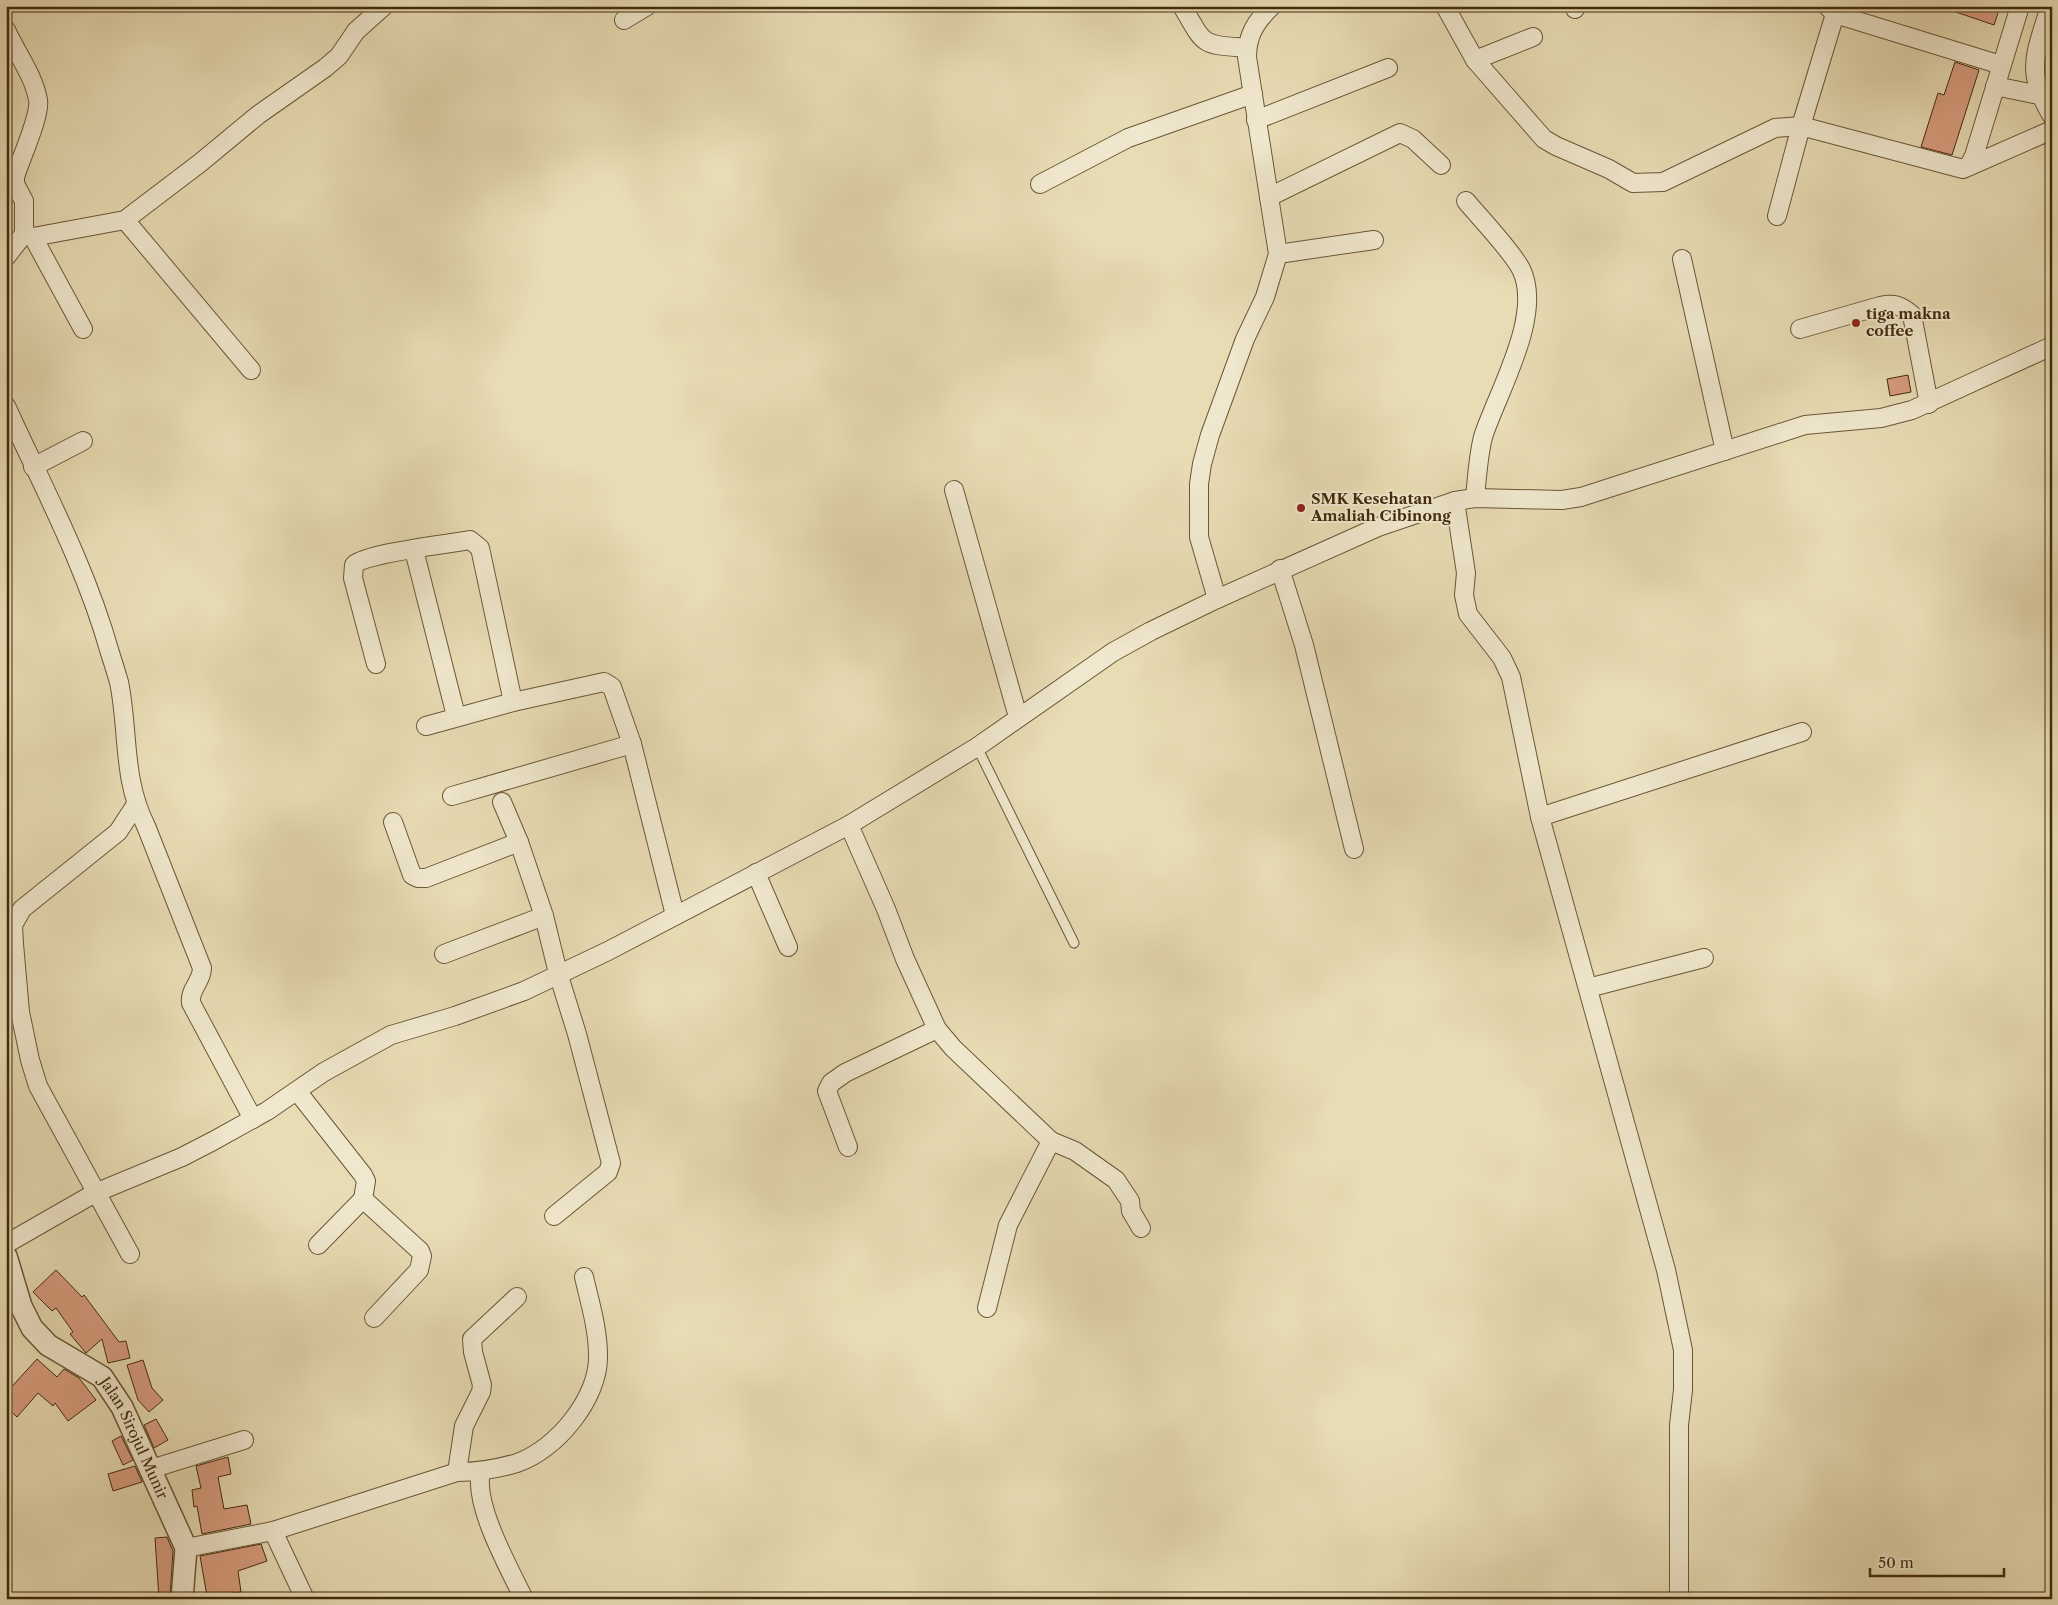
<svg xmlns="http://www.w3.org/2000/svg" width="2058" height="1605" font-family="'Libre Caslon Text',serif">
  <style>
    .building { fill: #d89d7f; stroke: #412b0d }
    .lines { fill: none; stroke-linecap: round; stroke-linejoin: round }
    .service-casing { stroke: #6b5737; stroke-width: 11 }
    .minor-casing { stroke: #6b5737; stroke-width: 20 }
    .tertiary-casing { stroke: #6b5737; stroke-width: 24 }
    .service { stroke: #f0e8ce; stroke-width: 9 }
    .minor { stroke: #f0e8ce; stroke-width: 18 }
    .tertiary { stroke: #f0e8ce; stroke-width: 21 }
    .poi-dot { fill: #8f2418; stroke: #f0e8ce; stroke-width: 2 }
    .labels { text-anchor: middle; stroke-width: 4; stroke-linejoin: round; paint-order: stroke }
    .poi-label { font-size: 15px; font-weight: bold; fill: #412b0d; stroke: #f0e8ce; text-anchor: start }
    .street-label { font-size: 15px; fill: #412b0d; stroke: #f0e8ce }
  </style>
  <rect width="100%" height="100%" fill="#e8dcb4"/>
  <filter id="stains"><feTurbulence type="fractalNoise" baseFrequency=".004" numOctaves="4"/><feColorMatrix values="0 0 0 0 .2 0 0 0 0 .09 0 0 0 0 .02 0 0 0 .5 -.17"/></filter>
  <radialGradient id="worn" r=".72"><stop offset=".6" stop-color="#630" stop-opacity="0"/><stop offset="1" stop-color="#630" stop-opacity=".3"/></radialGradient>
  <g class="building">
    <path d="M 1948,6 L 1991,6 L 1999,10 L 1994,25 L 1947,9 Z"/>
    <path d="M 1955,62 L 1979,70 L 1952,155 L 1921,147 L 1938,93 L 1944,95 Z"/>
    <path d="M 1908,375 L 1911,392 L 1890,396 L 1887,379 Z"/>
    <path d="M 56,1270 L 82,1297 L 84,1295 L 119,1342 L 126,1341 L 130,1358 L 108,1363 L 102,1339 L 86,1353 L 70,1334 L 73,1332 L 56,1308 L 52,1311 L 33,1292 Z"/>
    <path d="M 37,1359 L 57,1377 L 64,1369 L 79,1378 L 96,1400 L 68,1421 L 55,1403 L 53,1406 L 38,1393 L 17,1417 L 6,1407 L 6,1393 Z"/>
    <path d="M 143,1360 L 152,1388 L 163,1400 L 149,1412 L 138,1400 L 127,1365 Z"/>
    <path d="M 156,1419 L 168,1440 L 154,1448 L 144,1425 Z"/>
    <path d="M 121,1436 L 133,1460 L 123,1465 L 112,1441 Z"/>
    <path d="M 228,1457 L 231,1474 L 218,1477 L 224,1509 L 247,1505 L 251,1524 L 202,1534 L 197,1506 L 194,1507 L 192,1490 L 201,1488 L 196,1466 Z"/>
    <path d="M 135,1466 L 142,1482 L 113,1491 L 108,1474 Z"/>
    <path d="M 167,1537 L 173,1551 L 170,1598 L 159,1599 L 155,1538 Z"/>
    <path d="M 261,1544 L 267,1561 L 238,1571 L 241,1592 L 207,1596 L 200,1556 Z"/>
  </g>
  <g class="lines">
    <defs>
      <path id="service" d="M 977,747 L 1074,943"/>
      <g id="minor">
        <path d="M 1182,6 C 1206,47 1200,44 1247,48"/>
        <path d="M 1445,6 L 1475,60 L 1544,139 L 1556,146 L 1609,169 L 1633,183 L 1663,182 L 1775,128 L 1801,126 L 1963,169 L 2052,130"/>
        <path d="M 1574,6 L 1575,9"/>
        <path d="M 2050,6 C 2036,54 2024,70 2052,116"/>
        <path d="M 1828,7 L 1835,14 L 2001,65"/>
        <path d="M 624,20 L 647,6"/>
        <path d="M 6,30 C 16,52 34,76 38,100 C 41,115 20,160 15,177 L 15,184 L 24,201 L 24,234 L 6,257"/>
        <path d="M 1475,60 L 1533,37"/>
        <path d="M 1995,86 L 2039,95"/>
        <path d="M 1256,120 L 1388,68"/>
        <path d="M 1969,165 L 1974,156 L 2020,6"/>
        <path d="M 1040,184 L 1128,138 L 1253,94"/>
        <path d="M 1269,197 L 1400,133 L 1413,139 L 1441,165"/>
        <path d="M 1466,201 C 1481,219 1511,250 1521,269 C 1544,315 1497,393 1483,437 C 1478,457 1477,478 1475,498"/>
        <path d="M 1777,216 L 1801,126 L 1835,14"/>
        <path d="M 125,220 L 251,370"/>
        <path d="M 24,234 L 33,237 L 125,220 L 200,163 L 258,115 L 325,68 L 339,56 L 356,31 L 384,6"/>
        <path d="M 33,237 L 83,329"/>
        <path d="M 1278,254 L 1374,240"/>
        <path d="M 1682,259 L 1725,451"/>
        <path d="M 1800,329 L 1880,306 C 1894,303 1901,305 1912,315 L 1929,404"/>
        <path d="M 6,406 C 43,487 86,567 110,653 C 113,662 116,672 119,682 C 129,731 122,779 146,826 L 202,968 C 202,982 189,989 191,1003 L 253,1119"/>
        <path d="M 33,467 L 83,441"/>
        <path d="M 954,490 L 1018,717"/>
        <path d="M 1455,501 L 1466,573 L 1464,595 L 1468,614 L 1502,658 L 1511,677 L 1540,817 L 1666,1270 L 1683,1350 L 1683,1390 L 1679,1425 L 1679,1599"/>
        <path d="M 414,550 L 456,716"/>
        <path d="M 1280,569 L 1304,645 L 1354,849"/>
        <path d="M 1217,599 L 1199,537 L 1199,484 L 1202,464 L 1210,435 L 1245,339 L 1265,297 L 1278,254 L 1247,57 C 1247,35 1256,21 1272,6"/>
        <path d="M 376,664 L 353,578 L 354,565 C 366,553 449,544 470,540 L 480,548 L 513,702 L 604,682 L 612,687 L 632,744 L 675,915"/>
        <path d="M 426,726 L 513,702"/>
        <path d="M 452,796 L 632,744"/>
        <path d="M 502,802 L 519,842 L 544,916 L 558,973 L 577,1034 L 611,1163 L 608,1172 L 554,1216"/>
        <path d="M 1540,817 L 1802,732"/>
        <path d="M 393,822 L 412,875 L 418,878 L 426,878 L 519,842"/>
        <path d="M 849,825 L 886,909 L 905,959 L 937,1029 L 953,1048 L 1051,1141 L 1075,1151 L 1116,1180 L 1130,1201 L 1131,1211 L 1141,1228"/>
        <path d="M 756,873 L 788,947"/>
        <path d="M 444,954 L 544,916"/>
        <path d="M 1588,988 L 1704,958"/>
        <path d="M 297,1091 L 363,1175 L 366,1181 L 363,1199 L 420,1251 L 422,1256 L 419,1270 L 374,1318"/>
        <path d="M 848,1147 L 827,1091 L 831,1083 L 845,1073 L 937,1029"/>
        <path d="M 6,1244 L 95,1193 L 182,1157 L 213,1141 L 267,1111 L 324,1072 L 391,1035 L 455,1016 L 524,991 L 608,951 L 849,825 L 977,747 L 1113,652 L 1151,631 L 1217,599 L 1378,527 L 1455,501 L 1475,498 L 1562,500 L 1581,497 L 1805,425 L 1881,418 L 1912,410 L 2052,346"/>
        <path d="M 318,1245 L 363,1199"/>
        <path d="M 130,1254 L 38,1086 L 30,1060 L 20,1012 L 14,944 L 13,925 L 22,909 L 118,832 L 135,806"/>
        <path d="M 987,1308 L 1008,1225 L 1051,1141"/>
        <path d="M 151,1469 L 244,1440"/>
        <path d="M 457,1472 L 464,1426 L 481,1392 L 482,1385 L 473,1352 L 472,1339 L 517,1297"/>
        <path d="M 481,1472 C 473,1504 509,1568 524,1599"/>
        <path d="M 273,1531 L 305,1599"/>
        <path d="M 186,1548 L 273,1531 L 457,1472 C 478,1472 497,1469 517,1463 C 556,1450 599,1398 598,1356 C 598,1329 590,1303 584,1277"/>
      </g>
      <g id="tertiary">
        <path id="s1" d="M 6,1256 L 21,1306 L 32,1328 L 48,1345 L 102,1377 L 122,1407 L 186,1548 L 182,1599"/>
      </g>
    </defs>
    <use href="#service" class="service-casing"/>
    <use href="#minor" class="minor-casing"/>
    <use href="#tertiary" class="tertiary-casing"/>
    <use href="#service" class="service"/>
    <use href="#minor" class="minor"/>
    <use href="#tertiary" class="tertiary"/>
  </g>
  <g class="poi-dot">
    <circle cx="1856" cy="323" r="5"/>
    <circle cx="1301" cy="508" r="5"/>
  </g>
  <g class="labels">
    <g class="poi-label">
      <text x="1866" y="319">tiga makna<tspan x="1866" dy="17">coffee</tspan></text>
      <text x="1311" y="504">SMK Kesehatan<tspan x="1311" dy="17">Amaliah Cibinong</tspan></text>
    </g>
    <g class="street-label">
      <text dy="5" stroke="none"><textPath href="#s1" startOffset="232">Jalan Sirojul Munir</textPath></text>
    </g>
  </g>
  <rect width="2058" height="1605" fill="none" stroke="#e8dcb4" stroke-width="25"/>
  <rect x="8" y="8" width="2043" height="1590" fill="none" stroke="#412b0d" stroke-width="2.5"/>
  <rect x="12" y="12" width="2033" height="1580" fill="none" stroke="#412b0d"/>
  <path d="M1870 1568v8h134v-8" fill="none" stroke="#412b0d" stroke-width="2.5"/>
  <text x="1878" y="1568" font-size="15" fill="#412b0d" stroke="#f0e8ce" stroke-width="4" paint-order="stroke">50 m</text>
  <rect width="100%" height="100%" filter="url(#stains)"/>
  <rect width="100%" height="100%" fill="url(#worn)"/>
</svg>
